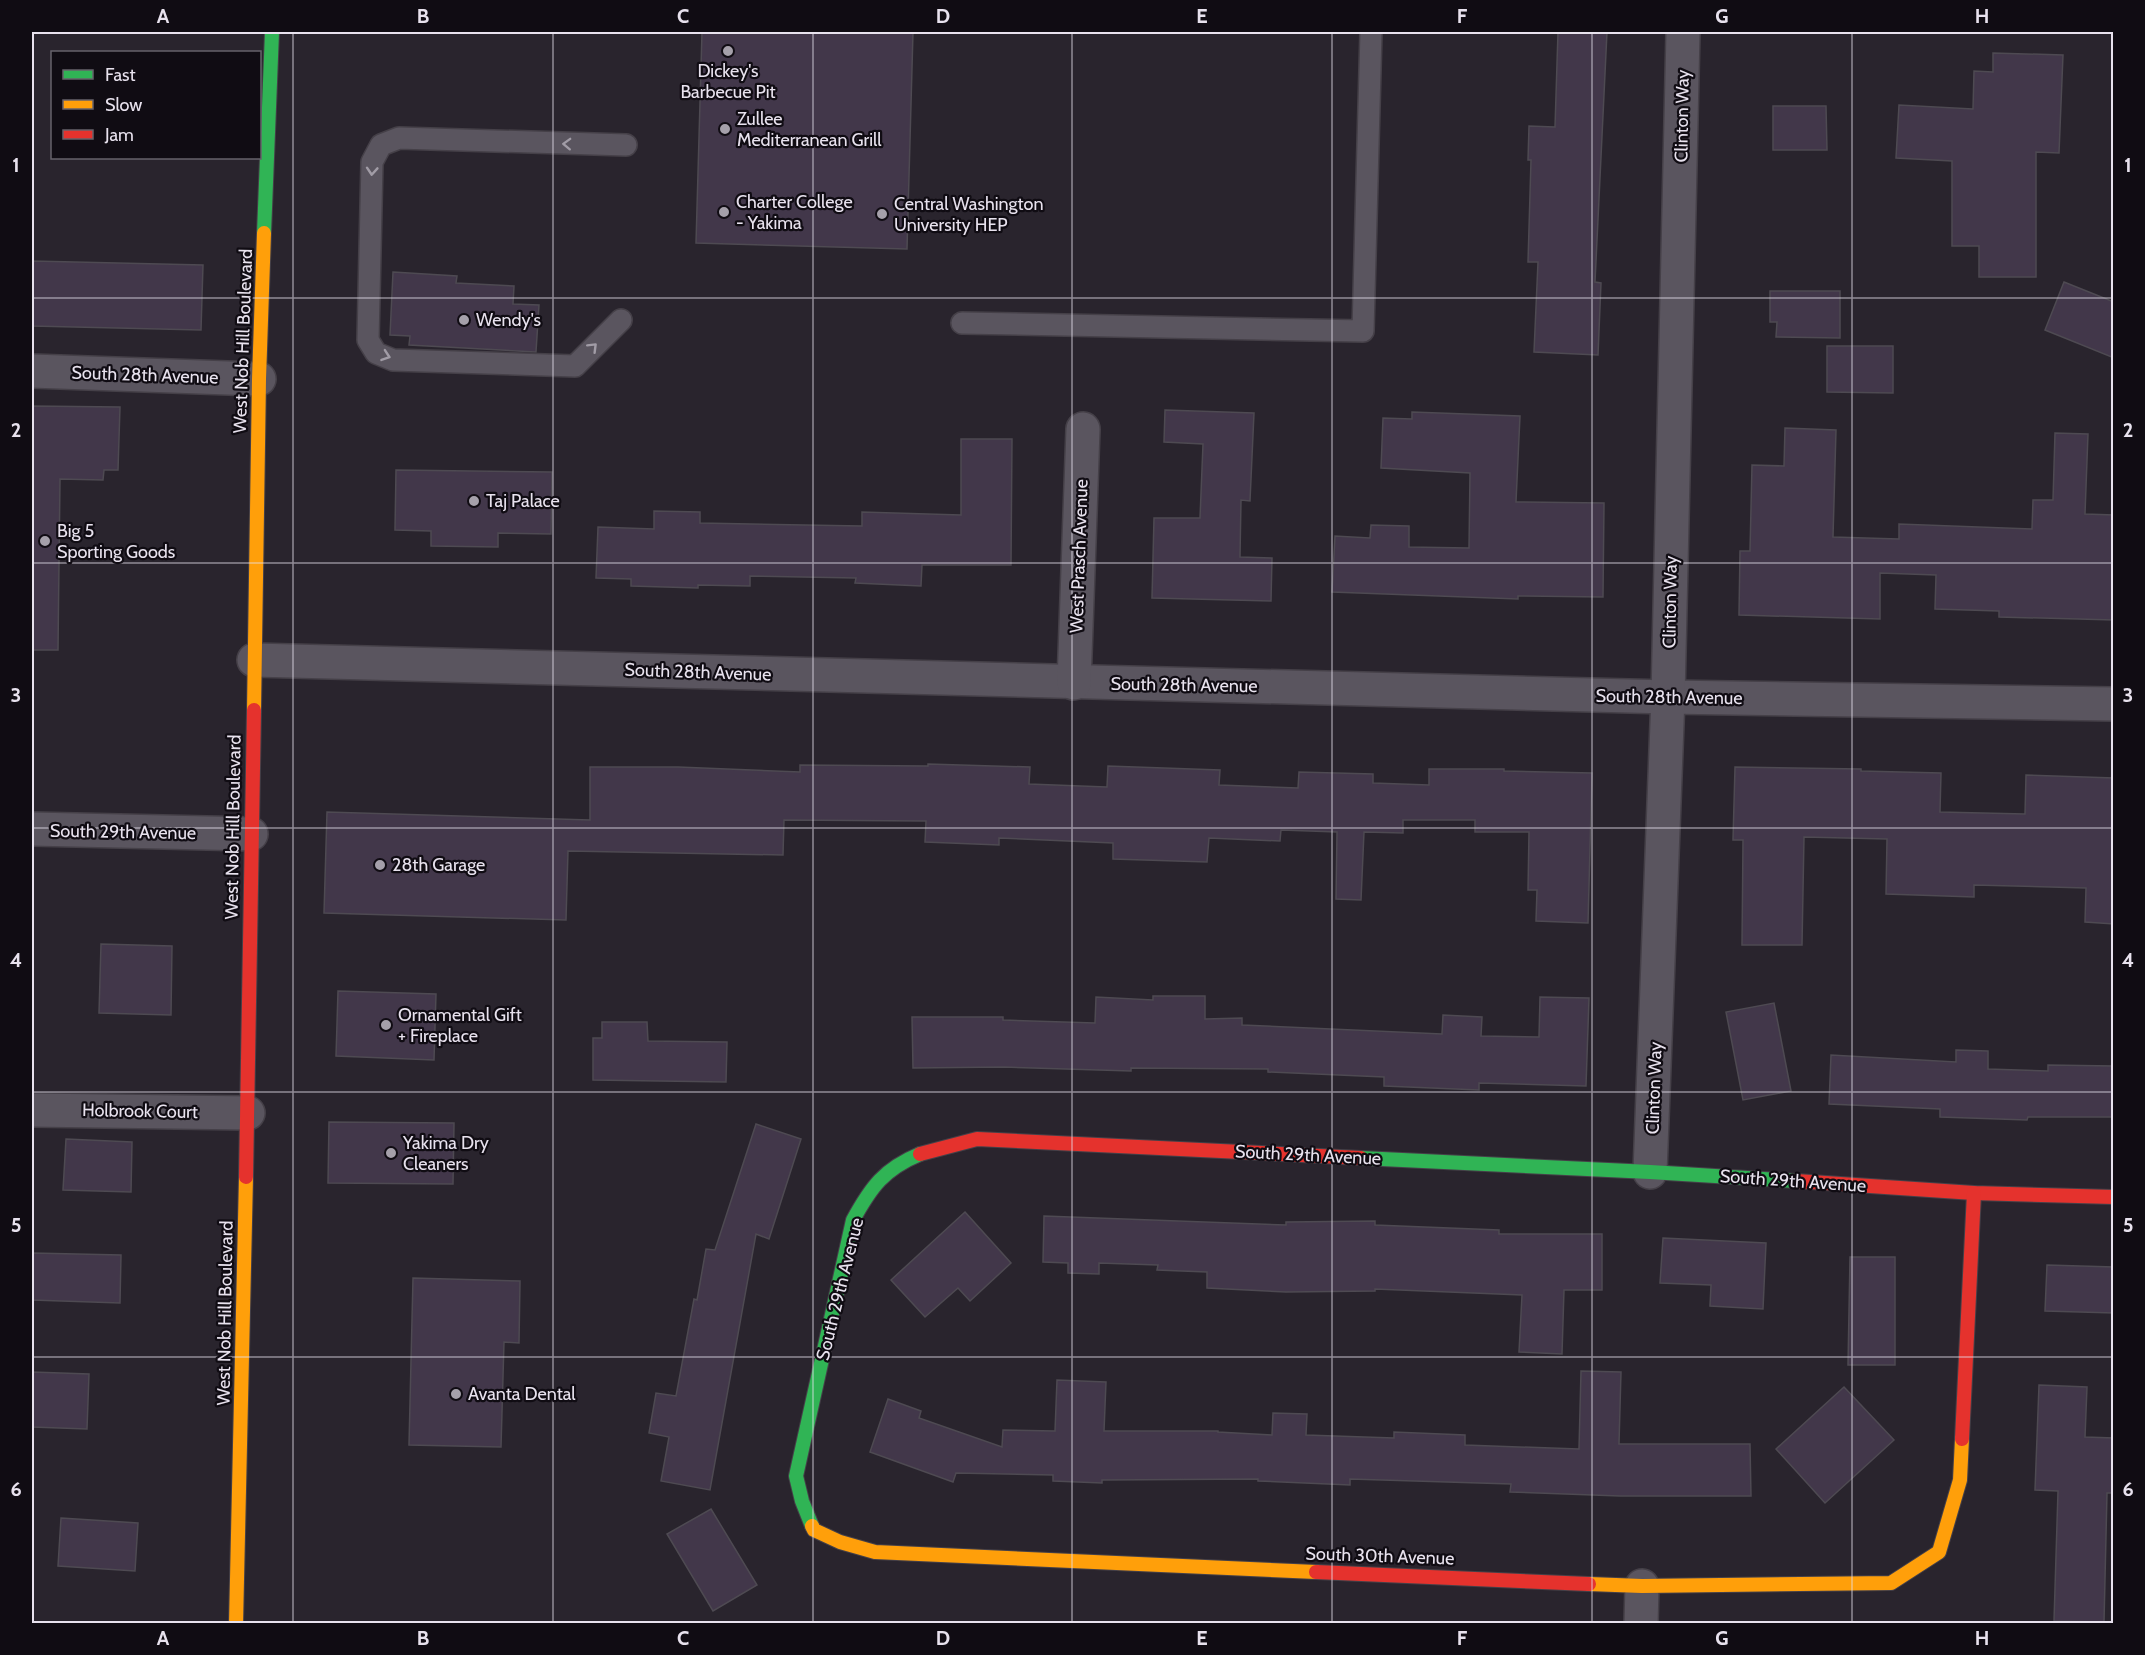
<svg xmlns="http://www.w3.org/2000/svg" width="2145" height="1655" font-family="Cabin,sans-serif">
  <style>
    .building { fill: #42374a; stroke: #4e4a52; stroke-width: 1.5 }
    .lines { fill: none; stroke-linecap: round; stroke-linejoin: round }
    .lane-casing { stroke: #454048; stroke-width: 24 }
    .street-casing { stroke: #454048; stroke-width: 36 }
    .fast-casing { stroke: #454048; stroke-width: 16 }
    .slow-casing { stroke: #454048; stroke-width: 16 }
    .jam-casing { stroke: #454048; stroke-width: 16 }
    .lane { stroke: #5a555f; stroke-width: 21 }
    .street { stroke: #5a555f; stroke-width: 33 }
    .fast { stroke: #30b455; stroke-width: 14 }
    .slow { stroke: #ff9f0a; stroke-width: 14 }
    .jam { stroke: #e5322d; stroke-width: 14 }
    .oneway { stroke: #a19ca6 }
    .grid { fill: none; stroke: #e8e2ee; stroke-width: 1.5; stroke-opacity: 0.55 }
    .poi-dot { fill: #a5a0aa; stroke: #100c13; stroke-width: 2 }
    .labels { text-anchor: middle; stroke-width: 4.5; stroke-linejoin: round; paint-order: stroke }
    .poi-label { font-size: 18px; fill: #e8e2ee; stroke: #100c13; text-anchor: start }
    .street-label { font-size: 18px; fill: #e8e2ee; stroke: #100c13 }
    .neatline { fill: none; stroke: #e8e2ee; stroke-width: 2 }
    .grid-label { font-size: 20px; text-anchor: middle; font-weight: bold; fill: #e8e2ee }
  </style>
  <rect width="100%" height="100%" fill="#29242d"/>
  <g class="building">
    <path d="M 702,32 L 913,32 L 907,249 L 696,243 Z"/>
    <path d="M 1558,32 L 1607,32 L 1595,282 L 1601,283 L 1598,355 L 1534,352 L 1538,262 L 1528,262 L 1531,160 L 1528,160 L 1529,126 L 1555,127 Z"/>
    <path d="M 1993,53 L 2063,55 L 2059,153 L 2036,152 L 2036,277 L 1979,277 L 1979,246 L 1952,246 L 1952,161 L 1896,158 L 1899,105 L 1973,109 L 1974,71 L 1993,72 Z"/>
    <path d="M 1773,106 L 1826,106 L 1827,150 L 1773,150 Z"/>
    <path d="M 32,261 L 203,265 L 201,330 L 32,326 Z"/>
    <path d="M 393,272 L 457,276 L 456,283 L 514,286 L 513,304 L 539,305 L 536,352 L 409,345 L 410,336 L 390,335 Z"/>
    <path d="M 2064,282 L 2114,302 L 2114,358 L 2045,330 Z"/>
    <path d="M 1770,291 L 1840,291 L 1840,338 L 1776,337 L 1777,322 L 1770,322 Z"/>
    <path d="M 1827,346 L 1893,346 L 1893,393 L 1827,392 Z"/>
    <path d="M 32,406 L 120,407 L 118,470 L 104,470 L 103,480 L 60,479 L 58,650 L 32,650 Z"/>
    <path d="M 1165,410 L 1254,413 L 1250,501 L 1241,500 L 1240,557 L 1272,558 L 1271,601 L 1152,598 L 1154,518 L 1200,518 L 1203,444 L 1164,442 Z"/>
    <path d="M 1412,412 L 1520,416 L 1516,502 L 1604,503 L 1603,597 L 1518,596 L 1518,599 L 1332,592 L 1335,536 L 1370,538 L 1371,525 L 1409,526 L 1409,547 L 1469,548 L 1470,473 L 1381,468 L 1383,418 L 1412,419 Z"/>
    <path d="M 1785,428 L 1836,430 L 1833,537 L 1899,539 L 1899,524 L 2032,529 L 2033,500 L 2053,500 L 2055,433 L 2088,434 L 2085,514 L 2114,515 L 2114,620 L 1999,617 L 1999,611 L 1935,609 L 1936,575 L 1880,573 L 1880,619 L 1739,615 L 1740,551 L 1750,551 L 1752,465 L 1784,466 Z"/>
    <path d="M 961,439 L 1012,439 L 1011,565 L 922,565 L 921,586 L 855,583 L 856,578 L 750,576 L 750,586 L 698,585 L 698,588 L 631,586 L 631,579 L 596,578 L 598,527 L 654,529 L 654,511 L 700,512 L 700,523 L 862,526 L 862,512 L 961,515 Z"/>
    <path d="M 396,470 L 552,472 L 551,534 L 498,533 L 498,547 L 431,546 L 431,531 L 395,530 Z"/>
    <path d="M 928,764 L 1030,767 L 1029,784 L 1107,787 L 1108,766 L 1220,770 L 1219,785 L 1298,788 L 1299,772 L 1373,774 L 1373,783 L 1429,785 L 1429,769 L 1504,769 L 1504,771 L 1592,773 L 1588,923 L 1536,921 L 1537,890 L 1528,890 L 1529,832 L 1475,832 L 1475,820 L 1403,820 L 1403,833 L 1364,832 L 1361,900 L 1336,899 L 1337,832 L 1281,830 L 1280,841 L 1209,838 L 1207,862 L 1113,859 L 1113,843 L 999,838 L 999,845 L 925,842 L 926,821 L 784,820 L 783,855 L 568,851 L 566,920 L 324,913 L 327,812 L 590,820 L 590,767 L 678,767 L 800,772 L 800,765 L 928,766 Z"/>
    <path d="M 1735,767 L 1861,769 L 1861,771 L 1941,773 L 1940,812 L 2025,814 L 2026,775 L 2114,778 L 2114,924 L 2085,922 L 2086,888 L 1974,885 L 1974,897 L 1886,894 L 1887,839 L 1804,837 L 1802,945 L 1742,945 L 1743,840 L 1733,840 Z"/>
    <path d="M 101,944 L 172,946 L 171,1015 L 99,1013 Z"/>
    <path d="M 338,991 L 436,994 L 434,1060 L 336,1056 Z"/>
    <path d="M 1153,996 L 1205,996 L 1205,1019 L 1242,1018 L 1242,1025 L 1442,1034 L 1443,1015 L 1482,1017 L 1481,1036 L 1539,1037 L 1540,997 L 1589,998 L 1586,1086 L 1479,1083 L 1479,1090 L 1384,1086 L 1384,1077 L 1268,1072 L 1268,1069 L 1131,1068 L 1131,1071 L 1004,1067 L 913,1068 L 912,1017 L 1003,1017 L 1003,1020 L 1095,1023 L 1096,997 L 1153,1000 Z"/>
    <path d="M 1774,1003 L 1791,1091 L 1743,1100 L 1726,1012 Z"/>
    <path d="M 602,1022 L 647,1022 L 648,1041 L 727,1042 L 726,1082 L 593,1080 L 593,1038 L 602,1038 Z"/>
    <path d="M 1956,1050 L 1988,1051 L 1988,1069 L 2048,1071 L 2048,1065 L 2114,1066 L 2114,1117 L 2028,1117 L 2027,1120 L 1940,1117 L 1940,1109 L 1829,1104 L 1831,1055 L 1956,1062 Z"/>
    <path d="M 329,1122 L 454,1123 L 453,1184 L 328,1183 Z"/>
    <path d="M 756,1124 L 801,1139 L 769,1239 L 756,1234 L 710,1490 L 661,1481 L 669,1437 L 649,1433 L 656,1393 L 676,1396 L 694,1299 L 697,1300 L 706,1249 L 715,1250 Z"/>
    <path d="M 66,1139 L 132,1142 L 131,1192 L 63,1190 Z"/>
    <path d="M 965,1212 L 1011,1263 L 970,1301 L 958,1288 L 925,1317 L 891,1280 Z"/>
    <path d="M 1044,1216 L 1286,1225 L 1286,1222 L 1375,1221 L 1375,1225 L 1499,1230 L 1499,1234 L 1602,1234 L 1602,1290 L 1564,1290 L 1562,1354 L 1519,1352 L 1522,1295 L 1375,1289 L 1375,1291 L 1286,1292 L 1207,1288 L 1207,1272 L 1157,1270 L 1158,1265 L 1099,1263 L 1099,1274 L 1068,1273 L 1068,1263 L 1043,1262 Z"/>
    <path d="M 1663,1238 L 1766,1243 L 1763,1309 L 1710,1306 L 1711,1285 L 1660,1283 Z"/>
    <path d="M 32,1253 L 121,1255 L 120,1303 L 32,1300 Z"/>
    <path d="M 1850,1257 L 1895,1257 L 1895,1365 L 1848,1365 Z"/>
    <path d="M 2047,1265 L 2114,1267 L 2114,1313 L 2045,1311 Z"/>
    <path d="M 413,1278 L 520,1281 L 519,1343 L 504,1342 L 501,1447 L 409,1445 Z"/>
    <path d="M 1581,1371 L 1621,1372 L 1619,1444 L 1750,1444 L 1751,1496 L 1620,1496 L 1510,1492 L 1511,1484 L 1350,1479 L 1350,1485 L 1258,1481 L 1258,1479 L 1102,1480 L 1102,1483 L 1053,1481 L 1053,1475 L 956,1473 L 953,1482 L 870,1452 L 888,1399 L 921,1411 L 919,1418 L 1002,1447 L 1003,1430 L 1055,1431 L 1057,1380 L 1106,1382 L 1104,1431 L 1218,1431 L 1218,1432 L 1272,1435 L 1273,1413 L 1307,1414 L 1306,1435 L 1394,1438 L 1394,1432 L 1465,1435 L 1465,1445 L 1579,1449 Z"/>
    <path d="M 32,1372 L 89,1374 L 87,1429 L 32,1427 Z"/>
    <path d="M 2039,1385 L 2087,1387 L 2085,1437 L 2114,1438 L 2114,1493 L 2107,1493 L 2104,1622 L 2054,1621 L 2058,1491 L 2035,1490 Z"/>
    <path d="M 1844,1387 L 1894,1440 L 1825,1503 L 1776,1449 Z"/>
    <path d="M 711,1509 L 757,1585 L 713,1611 L 667,1534 Z"/>
    <path d="M 61,1518 L 138,1523 L 135,1571 L 58,1566 Z"/>
  </g>
  <g class="lines">
    <defs>
      <g id="lane">
        <path d="M 621,320 L 575,366 L 393,360 L 376,353 L 368,340 L 372,162 L 381,145 L 399,138 L 626,145"/>
        <path d="M 962,323 L 1363,331 L 1371,32"/>
      </g>
      <g id="street">
        <path d="M 32,371 L 259,379"/>
        <path d="M 254,660 L 1668,697 L 2114,704"/>
        <path d="M 1074,683 L 1083,429"/>
        <path d="M 32,829 L 251,834"/>
        <path d="M 32,1110 L 248,1113"/>
        <path d="M 1650,1172 L 1668,697 L 1683,32"/>
        <path d="M 1641,1624 L 1642,1586"/>
      </g>
      <g id="fast">
        <path d="M 264,233 L 272,32"/>
        <path d="M 1361,1158 L 1650,1172 L 1796,1181"/>
        <path d="M 812,1526 L 802,1501 L 796,1476 L 853,1220 C 871,1187 884,1169 920,1154"/>
      </g>
      <g id="slow">
        <path d="M 254,710 L 259,379 L 264,233"/>
        <path d="M 812,1526 L 814,1530 L 840,1542 L 875,1552 L 1316,1572"/>
        <path d="M 1589,1584 L 1642,1586 L 1891,1583 L 1939,1552 L 1960,1480 L 1962,1439"/>
        <path d="M 236,1624 L 246,1177"/>
      </g>
      <g id="jam">
        <path d="M 920,1154 L 977,1139 L 1361,1158"/>
        <path d="M 246,1177 L 254,710"/>
        <path d="M 1796,1181 L 1974,1193 L 2114,1197"/>
        <path d="M 1962,1439 L 1974,1193"/>
        <path d="M 1316,1572 L 1589,1584"/>
      </g>
    </defs>
    <use href="#lane" class="lane-casing"/>
    <use href="#street" class="street-casing"/>
    <use href="#fast" class="fast-casing"/>
    <use href="#slow" class="slow-casing"/>
    <use href="#jam" class="jam-casing"/>
    <use href="#lane" class="lane"/>
    <use href="#street" class="street"/>
    <use href="#fast" class="fast"/>
    <use href="#slow" class="slow"/>
    <use href="#jam" class="jam"/>
  </g>
  <defs><path id="oneway-chevron" d="M-2-3.5L2.5 0L-2 3.5" fill="none" stroke-width="1.6" stroke-linecap="round" stroke-linejoin="round" transform="scale(1.5)"/></defs>
  <g class="oneway">
    <use href="#oneway-chevron" transform="translate(567 144) rotate(-178)"/>
    <use href="#oneway-chevron" transform="translate(372 171) rotate(94)"/>
    <use href="#oneway-chevron" transform="translate(593 347) rotate(-45)"/>
    <use href="#oneway-chevron" transform="translate(386 356) rotate(19)"/>
  </g>
  <path class="grid" d="M 293,32 L 293,1624M 553,32 L 553,1624M 813,32 L 813,1624M 1072,32 L 1072,1624M 1332,32 L 1332,1624M 1592,32 L 1592,1624M 1852,32 L 1852,1624M 32,298 L 2114,298M 32,563 L 2114,563M 32,828 L 2114,828M 32,1092 L 2114,1092M 32,1357 L 2114,1357"/>
  <g class="poi-dot">
    <circle cx="728" cy="51" r="6"/>
    <circle cx="725" cy="129" r="6"/>
    <circle cx="724" cy="212" r="6"/>
    <circle cx="882" cy="214" r="6"/>
    <circle cx="464" cy="320" r="6"/>
    <circle cx="474" cy="501" r="6"/>
    <circle cx="45" cy="541" r="6"/>
    <circle cx="380" cy="865" r="6"/>
    <circle cx="386" cy="1025" r="6"/>
    <circle cx="391" cy="1153" r="6"/>
    <circle cx="456" cy="1394" r="6"/>
  </g>
  <g class="labels">
    <g class="poi-label">
      <text x="728" y="77" text-anchor="middle">Dickey's<tspan x="728" dy="21">Barbecue Pit</tspan></text>
      <text x="737" y="125">Zullee<tspan x="737" dy="21">Mediterranean Grill</tspan></text>
      <text x="736" y="208">Charter College<tspan x="736" dy="21">- Yakima</tspan></text>
      <text x="894" y="210">Central Washington<tspan x="894" dy="21">University HEP</tspan></text>
      <text x="476" y="326">Wendy's</text>
      <text x="486" y="507">Taj Palace</text>
      <text x="57" y="537">Big 5<tspan x="57" dy="21">Sporting Goods</tspan></text>
      <text x="392" y="871">28th Garage</text>
      <text x="398" y="1021">Ornamental Gift<tspan x="398" dy="21">+ Fireplace</tspan></text>
      <text x="403" y="1149">Yakima Dry<tspan x="403" dy="21">Cleaners</tspan></text>
      <text x="468" y="1400">Avanta Dental</text>
    </g>
    <g class="street-label">
      <text transform="translate(1682 116) rotate(-89)" y="6">Clinton Way</text>
      <text transform="translate(243 341) rotate(-88)" y="6">West Nob Hill Boulevard</text>
      <text transform="translate(145 375) rotate(2)" y="6">South 28th Avenue</text>
      <text transform="translate(1079 556) rotate(-88)" y="6">West Prasch Avenue</text>
      <text transform="translate(1670 602) rotate(-89)" y="6">Clinton Way</text>
      <text transform="translate(698 672) rotate(2)" y="6">South 28th Avenue</text>
      <text transform="translate(1184 685) rotate(1)" y="6">South 28th Avenue</text>
      <text transform="translate(1669 697) rotate(1)" y="6">South 28th Avenue</text>
      <text transform="translate(233 827) rotate(-89)" y="6">West Nob Hill Boulevard</text>
      <text transform="translate(123 832) rotate(1)" y="6">South 29th Avenue</text>
      <text transform="translate(1654 1088) rotate(-88)" y="6">Clinton Way</text>
      <text transform="translate(140 1111) rotate(1)" y="6">Holbrook Court</text>
      <text transform="translate(1308 1155) rotate(3)" y="6">South 29th Avenue</text>
      <text transform="translate(1793 1181) rotate(4)" y="6">South 29th Avenue</text>
      <text transform="translate(840 1289) rotate(-76)" y="6">South 29th Avenue</text>
      <text transform="translate(225 1313) rotate(-89)" y="6">West Nob Hill Boulevard</text>
      <text transform="translate(1380 1556) rotate(2)" y="6">South 30th Avenue</text>
    </g>
  </g>
  <rect width="2145" height="1655" fill="none" stroke="#100c13" stroke-width="66"/>
  <rect x="51" y="51" width="210" height="108" fill="#100c13" stroke="#66626b" stroke-width="1.5"/>
  <rect x="63" y="70" width="30" height="9" fill="#30b455" stroke="#66626b" stroke-width="1.5"/>
  <text x="105" y="81" font-size="18" fill="#e8e2ee">Fast</text>
  <rect x="63" y="100" width="30" height="9" fill="#ff9f0a" stroke="#66626b" stroke-width="1.5"/>
  <text x="105" y="111" font-size="18" fill="#e8e2ee">Slow</text>
  <rect x="63" y="130" width="30" height="9" fill="#e5322d" stroke="#66626b" stroke-width="1.5"/>
  <text x="105" y="141" font-size="18" fill="#e8e2ee">Jam</text>
  <rect x="33" y="33" width="2079" height="1589" class="neatline"/>
  <g class="grid-label">
    <text x="163" y="23">A</text>
    <text x="423" y="23">B</text>
    <text x="683" y="23">C</text>
    <text x="943" y="23">D</text>
    <text x="1202" y="23">E</text>
    <text x="1462" y="23">F</text>
    <text x="1722" y="23">G</text>
    <text x="1982" y="23">H</text>
    <text x="16" y="172">1</text>
    <text x="2128" y="172">1</text>
    <text x="16" y="437">2</text>
    <text x="2128" y="437">2</text>
    <text x="16" y="702">3</text>
    <text x="2128" y="702">3</text>
    <text x="16" y="967">4</text>
    <text x="2128" y="967">4</text>
    <text x="16" y="1232">5</text>
    <text x="2128" y="1232">5</text>
    <text x="16" y="1496">6</text>
    <text x="2128" y="1496">6</text>
    <text x="163" y="1645">A</text>
    <text x="423" y="1645">B</text>
    <text x="683" y="1645">C</text>
    <text x="943" y="1645">D</text>
    <text x="1202" y="1645">E</text>
    <text x="1462" y="1645">F</text>
    <text x="1722" y="1645">G</text>
    <text x="1982" y="1645">H</text>
  </g>
</svg>
